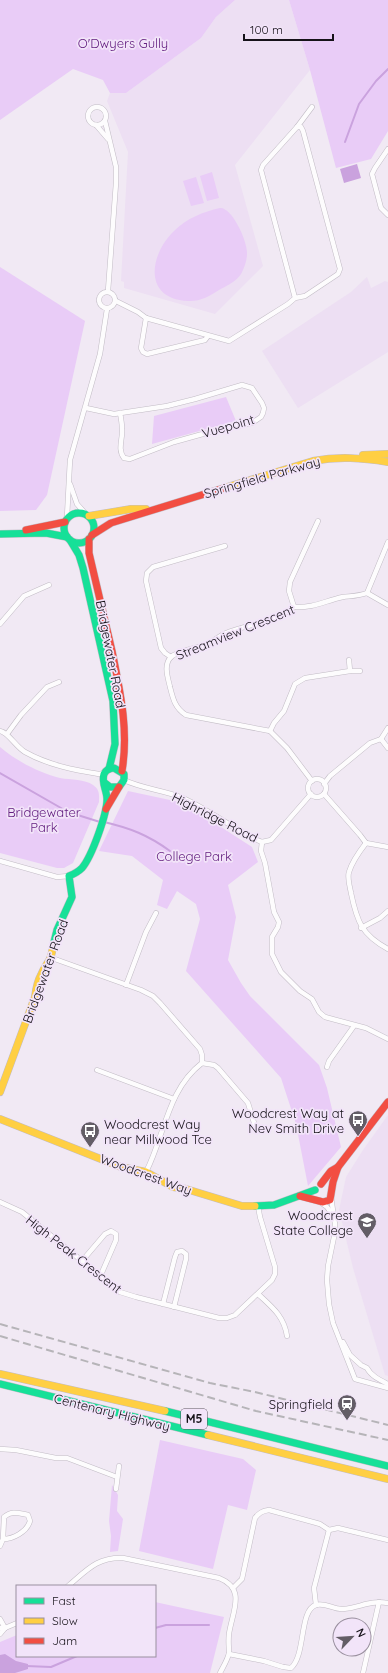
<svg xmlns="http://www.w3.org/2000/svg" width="388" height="1673" font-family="Quicksand,sans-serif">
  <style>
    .built { fill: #eddff3 }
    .green { fill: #e9ccf7 }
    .water { fill: #caa2de }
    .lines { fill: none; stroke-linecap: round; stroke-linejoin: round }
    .stream { stroke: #caa2de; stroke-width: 2 }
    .street-casing { stroke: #c2bcc5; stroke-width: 5.5 }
    .fast-casing { stroke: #c2bcc5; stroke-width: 8 }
    .slow-casing { stroke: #c2bcc5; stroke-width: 8 }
    .jam-casing { stroke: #c2bcc5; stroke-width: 8 }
    .street { stroke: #fdfcfd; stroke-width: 4.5 }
    .fast { stroke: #16e098; stroke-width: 7 }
    .slow { stroke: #ffcf43; stroke-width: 7 }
    .jam { stroke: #f24e42; stroke-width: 7 }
    .rail { stroke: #b6b4b8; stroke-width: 2; stroke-dasharray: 8 4; stroke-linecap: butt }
    .labels { text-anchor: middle; stroke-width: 3.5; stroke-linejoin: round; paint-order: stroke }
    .shield { fill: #f2e4f9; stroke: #58515c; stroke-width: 1 }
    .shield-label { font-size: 12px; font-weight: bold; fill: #161219 }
    .park-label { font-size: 13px; fill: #641f80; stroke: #f2e4f9 }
    .street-label { font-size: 13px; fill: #161219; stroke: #f2e4f9 }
    .poi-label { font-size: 13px; fill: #161219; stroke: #f2e4f9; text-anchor: end }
  </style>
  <rect width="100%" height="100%" fill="#f1e9f4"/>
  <g class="built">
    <path d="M 235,0 L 289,0 L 310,70 L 235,165 L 263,266 L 215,314 L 124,288 L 124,282 L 121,281 L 128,152 L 107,101 L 110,93 L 126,93 L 201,38 L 216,17 Z"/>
    <path d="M 367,277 L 371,288 L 385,281 L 388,282 L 388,352 L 298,408 L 262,351 L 351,292 Z"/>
    <path d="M 388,1115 L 388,1376 L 385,1375 L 353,1268 L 339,1210 L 346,1177 L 363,1150 Z"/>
  </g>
  <g class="green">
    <path d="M 0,0 L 235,0 L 216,17 L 201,38 L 126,93 L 110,93 L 103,80 L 73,69 L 0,120 Z"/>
    <path d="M 289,0 L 388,0 L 388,131 L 371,159 L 336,168 L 310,70 Z"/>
    <path d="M 212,172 L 219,198 L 207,201 L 200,176 Z"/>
    <path d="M 196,177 L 204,203 L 191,206 L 183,181 Z"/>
    <path d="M 220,208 C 232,207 248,242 247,254 C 247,260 244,269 241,274 C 236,282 226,286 219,290 C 210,296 199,302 188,301 C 143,299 149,255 174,231 C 187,218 203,212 220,208 Z"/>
    <path d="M 0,267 L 85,321 L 47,495 L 36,510 L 0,511 Z"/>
    <path d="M 226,397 L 236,421 L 152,444 L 154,416 Z"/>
    <path d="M 0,747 C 16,761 40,773 60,778 C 71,780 85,779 93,785 C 100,790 99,794 99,802 L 73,863 L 64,868 L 57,868 L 0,853 Z"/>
    <path d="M 128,791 L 184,803 L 252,847 L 258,862 L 228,885 L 236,917 L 228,960 L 241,983 L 250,996 L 319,1065 L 327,1088 L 341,1147 L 308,1186 L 296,1124 L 281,1078 L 186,971 L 200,919 L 196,904 L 177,891 L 167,909 L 157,905 L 163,880 L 132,856 L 99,851 Z"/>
    <path d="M 160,1440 L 243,1459 L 256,1470 L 247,1510 L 228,1505 L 213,1569 L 139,1551 Z"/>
    <path d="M 112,1485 L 118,1495 L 117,1511 L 123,1519 L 118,1551 L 110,1552 L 111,1536 L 109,1521 Z"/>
    <path d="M 155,1602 L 224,1617 L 210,1673 L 0,1673 L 0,1642 L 17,1635 L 17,1656 L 155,1656 Z"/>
  </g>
  <g class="water">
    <path d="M 357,164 L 361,178 L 344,183 L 340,169 Z"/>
    <path d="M 5,1654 L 16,1661 L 28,1664 L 28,1669 L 15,1673 L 0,1673 L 0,1655 Z"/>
  </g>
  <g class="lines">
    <g class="stream">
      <path d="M 345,142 L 359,104 L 376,81 L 388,69"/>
      <path d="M 0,773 L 68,812 L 100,822"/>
      <path d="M 104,822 C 130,828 148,835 170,851"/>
      <path d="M 155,1628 L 166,1625 L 209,1625"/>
      <path d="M 26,1666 L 51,1667 L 77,1656"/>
    </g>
    <defs>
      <g id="street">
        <circle cx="97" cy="116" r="9"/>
        <path d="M 105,121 L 116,167 L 116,183 L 108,291"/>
        <path d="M 96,125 L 108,139"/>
        <path d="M 297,127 L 312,107"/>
        <path d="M 388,149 L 375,168 L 372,174 L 381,208 L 388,215"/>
        <circle cx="107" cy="300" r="8"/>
        <path d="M 116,301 L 138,312 L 146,318 L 229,341 L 288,304 L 295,298 L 261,170 L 263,165 L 297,127 L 301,127 L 303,131 L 340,269 L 338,274 L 305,296 L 295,298"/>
        <path d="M 146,318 L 141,348 L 143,352 L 147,354 L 205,340 L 208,336"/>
        <path d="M 86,408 L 114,414 L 167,406 L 195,399 L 242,385 L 252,388 L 262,403 L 264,408 L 263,413 L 261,417 L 252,423 L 217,430 L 174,442 L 130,459 L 124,458 C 117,449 123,439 122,429 C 122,424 121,418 120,413"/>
        <path d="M 70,484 L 77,504 L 85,513"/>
        <path d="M 67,517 L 70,460 L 100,354 L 107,309"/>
        <path d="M 367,593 L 388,542"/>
        <path d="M 294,607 L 289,591 L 290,582 L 318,521"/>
        <path d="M 0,624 L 24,596 L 49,585"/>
        <path d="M 171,657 L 165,653 L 161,648 L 146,581 L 147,573 L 153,567 L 225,546"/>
        <path d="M 349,660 L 350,671 L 360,671"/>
        <path d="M 0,731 C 8,732 16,747 25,752 C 48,765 74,770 99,774 L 105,773"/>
        <path d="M 270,731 L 274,723 L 284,711 L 295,684 L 305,678 L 350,671"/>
        <path d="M 7,734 L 21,715 L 47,687 L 59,682"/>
        <path d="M 381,739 L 388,748"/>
        <circle cx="317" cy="788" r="9"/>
        <path d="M 124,780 C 143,789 164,790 183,798 C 207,809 229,825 252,838 L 262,842 L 271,840 L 311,794"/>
        <path d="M 312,781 L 287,748 L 270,731 L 186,715 C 175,708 173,699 170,687 C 168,678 163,665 171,657 C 177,651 197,648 205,645 C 213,643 218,636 226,633 C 249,624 275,622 294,607 C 315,608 324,601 343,597 C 351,596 359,596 367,593 L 388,605"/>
        <path d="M 324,784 L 330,776 L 370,743 L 381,739 L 388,728"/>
        <path d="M 324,794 L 360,835 L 366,843 L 388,847"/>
        <path d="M 262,842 L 261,851 L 265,863 L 274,912 L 279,922 L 278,927 L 272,937 L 272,954 L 281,972 L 300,991 L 312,999 L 319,1012 L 325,1017 L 366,1028 L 388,1039"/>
        <path d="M 366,843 C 359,852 352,862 349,872 C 347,878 350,887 351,893 C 357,922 362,935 388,949"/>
        <path d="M 0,861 L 57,877 L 69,876"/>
        <path d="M 361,928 L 380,918 L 388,911"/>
        <path d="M 52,958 L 141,990 L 153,996 L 160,1003 L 200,1049 L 202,1055 L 202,1063 C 167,1090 165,1135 146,1172"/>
        <path d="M 126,985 L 146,932 L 156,913"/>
        <path d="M 202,1063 L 214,1065 L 218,1068 L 248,1103 L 255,1126"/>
        <path d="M 327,1067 L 329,1061 L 354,1026"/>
        <path d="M 97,1070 L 174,1099"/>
        <path d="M 331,1197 L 335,1224 L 334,1237 L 328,1266 L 327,1280 L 329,1304 L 333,1323 L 355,1379 L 388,1388"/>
        <path d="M 0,1202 L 22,1212 L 120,1292 L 136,1297 L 219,1318 L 227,1318 L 235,1315 L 272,1280 L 275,1274 L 275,1267 L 260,1217 L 258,1206"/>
        <path d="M 320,1202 L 327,1207 L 333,1215"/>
        <path d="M 82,1261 L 105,1234 L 111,1231 L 116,1234 L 116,1240 L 100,1277"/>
        <path d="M 258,1294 C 272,1307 284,1316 287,1336"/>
        <path d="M 163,1304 L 175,1257 L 177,1252 L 182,1251 L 186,1254 L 186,1259 L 174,1307"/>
        <path d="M 343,1342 L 350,1355 L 361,1365 L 367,1368 C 371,1376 380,1380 388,1384"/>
        <path d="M 0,1449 L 16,1450 L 56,1458 L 67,1458 L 117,1477"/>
        <path d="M 116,1489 L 119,1466"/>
        <path d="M 0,1546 L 3,1539 L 4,1517 C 12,1510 18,1513 28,1515 L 30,1521 C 27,1532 13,1539 3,1539"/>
        <path d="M 68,1586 C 87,1570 97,1557 123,1558 L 219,1578 C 247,1589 232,1612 229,1634 C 228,1641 229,1647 229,1653 C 228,1659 223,1667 220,1673"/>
        <path d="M 233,1588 L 242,1579 L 255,1518 C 259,1513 262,1511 269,1510 L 320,1524 L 329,1530 L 338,1528 L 388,1540"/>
        <path d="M 316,1605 L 314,1588 L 329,1530"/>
        <path d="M 0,1619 L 5,1628"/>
        <path d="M 0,1628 L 5,1628 L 17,1623"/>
        <path d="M 0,1634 L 5,1628"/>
        <path d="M 229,1654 L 264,1661 L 283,1667 L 291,1668 C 306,1655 299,1610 316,1605 C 325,1602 334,1610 343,1609 C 360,1608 368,1600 388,1603"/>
        <path d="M 363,1673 L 379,1602"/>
      </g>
      <g id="fast">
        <circle cx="79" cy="528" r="15"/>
        <path d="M 0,534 L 46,533 L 67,537"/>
        <path d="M 70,540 L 79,555 L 83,568 L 113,701 L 115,744 L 109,769"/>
        <path d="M 53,946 L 57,930 L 72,897 L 69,876 C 74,874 78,872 82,868 C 92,856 107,814 107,799 C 107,791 101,782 104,774 C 106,770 110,768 114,768 L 124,774 L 124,780 L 119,787 L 110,787 L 105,783"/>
        <path d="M 255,1206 L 274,1205 L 315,1190"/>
        <path d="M 0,1384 L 208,1435"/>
        <path d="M 165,1411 L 388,1466"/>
      </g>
      <g id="slow">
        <path d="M 363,455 L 388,454"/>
        <path d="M 224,488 L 313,461 C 339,456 362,458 388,462"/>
        <path d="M 89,516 L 131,509 L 146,509"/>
        <path d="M 0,1092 L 35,997 C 36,989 37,982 41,975 C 47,961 51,963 53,946"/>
        <path d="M 0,1119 L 121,1167 L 146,1172 L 173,1187 L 186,1189 L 242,1206 L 255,1206"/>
        <path d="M 0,1374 L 165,1411"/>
        <path d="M 208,1435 L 388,1479"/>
      </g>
      <g id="jam">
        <path d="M 26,530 L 65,522"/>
        <path d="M 92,535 L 111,523 L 224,488"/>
        <path d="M 89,539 L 89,553 C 97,586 104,618 112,651 C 120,691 129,730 122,771"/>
        <path d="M 106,809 L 119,787"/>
        <path d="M 321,1184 L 331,1171 L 338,1167 L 388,1102"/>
        <path d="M 300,1196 L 323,1202 L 330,1200 L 333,1182 L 338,1167"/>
      </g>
    </defs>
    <use href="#street" class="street-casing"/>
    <use href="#fast" class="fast-casing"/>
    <use href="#slow" class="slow-casing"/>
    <use href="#jam" class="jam-casing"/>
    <use href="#street" class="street"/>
    <use href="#fast" class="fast"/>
    <use href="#slow" class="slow"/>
    <use href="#jam" class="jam"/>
    <g class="rail">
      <path d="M 0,1324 L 210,1383 L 255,1392 L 388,1425"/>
      <path d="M 0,1336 L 256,1411 L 388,1440"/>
    </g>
  </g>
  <defs>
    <symbol id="bus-pin" viewBox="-11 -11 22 30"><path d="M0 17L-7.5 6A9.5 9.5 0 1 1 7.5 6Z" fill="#635d66" stroke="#f2e4f9"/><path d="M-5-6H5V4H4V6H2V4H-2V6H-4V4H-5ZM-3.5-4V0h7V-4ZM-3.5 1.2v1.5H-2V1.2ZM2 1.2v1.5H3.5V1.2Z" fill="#fff"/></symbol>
    <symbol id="school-pin" viewBox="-11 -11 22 30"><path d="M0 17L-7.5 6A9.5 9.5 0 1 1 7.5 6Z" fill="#635d66" stroke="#f2e4f9"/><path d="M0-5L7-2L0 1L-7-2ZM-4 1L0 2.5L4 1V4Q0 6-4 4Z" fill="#fff"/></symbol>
    <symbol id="station-pin" viewBox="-11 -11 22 30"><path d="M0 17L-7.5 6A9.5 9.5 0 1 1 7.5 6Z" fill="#635d66" stroke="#f2e4f9"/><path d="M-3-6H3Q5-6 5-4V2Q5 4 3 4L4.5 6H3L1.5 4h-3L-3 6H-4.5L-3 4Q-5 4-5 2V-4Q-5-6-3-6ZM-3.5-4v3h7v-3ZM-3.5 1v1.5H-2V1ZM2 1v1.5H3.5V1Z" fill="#fff"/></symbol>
  </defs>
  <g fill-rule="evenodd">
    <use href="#bus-pin" x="347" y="1109" width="22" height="30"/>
    <use href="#bus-pin" x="79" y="1120" width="22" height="30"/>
    <use href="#school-pin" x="356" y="1211" width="22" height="30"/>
    <use href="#station-pin" x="336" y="1393" width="22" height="30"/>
  </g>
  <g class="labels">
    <rect class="shield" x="181" y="1409" width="26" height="20" rx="3"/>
    <g class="shield-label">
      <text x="194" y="1423">M5</text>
    </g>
    <g class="park-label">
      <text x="123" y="48">O'Dwyers Gully</text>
      <text x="44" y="817">Bridgewater<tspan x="44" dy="15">Park</tspan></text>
      <text x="194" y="861">College Park</text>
    </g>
    <g class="street-label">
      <text transform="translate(228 426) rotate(-16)" y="5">Vuepoint</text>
      <text transform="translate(262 477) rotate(-16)" y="5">Springfield Parkway</text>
      <text transform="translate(235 632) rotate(-22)" y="5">Streamview Crescent</text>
      <text transform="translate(111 654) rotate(79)" y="5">Bridgewater Road</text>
      <text transform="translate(215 817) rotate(27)" y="5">Highridge Road</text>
      <text transform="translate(45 971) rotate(-70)" y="5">Bridgewater Road</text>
      <text transform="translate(146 1174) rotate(20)" y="5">Woodcrest Way</text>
      <text transform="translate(74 1254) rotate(38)" y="5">High Peak Crescent</text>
      <text transform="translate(112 1412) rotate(14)" y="5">Centenary Highway</text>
    </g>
    <g class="poi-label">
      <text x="344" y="1118">Woodcrest Way at<tspan x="344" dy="15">Nev Smith Drive</tspan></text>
      <text x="104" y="1129" text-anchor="start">Woodcrest Way<tspan x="104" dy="15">near Millwood Tce</tspan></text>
      <text x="353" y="1220">Woodcrest<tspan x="353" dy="15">State College</tspan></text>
      <text x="333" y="1409">Springfield</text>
    </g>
  </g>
  <rect x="16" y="1585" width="140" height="72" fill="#f2e4f9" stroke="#9a909f"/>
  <rect x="24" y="1598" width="20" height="6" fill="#16e098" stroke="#9a909f"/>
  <text x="52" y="1605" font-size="12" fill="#161219">Fast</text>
  <rect x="24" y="1618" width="20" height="6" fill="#ffcf43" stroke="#9a909f"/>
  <text x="52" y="1625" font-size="12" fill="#161219">Slow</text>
  <rect x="24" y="1638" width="20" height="6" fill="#f24e42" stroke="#9a909f"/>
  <text x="52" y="1645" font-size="12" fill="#161219">Jam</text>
  <g transform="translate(352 1637) rotate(65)"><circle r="19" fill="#f2e4f9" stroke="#9a909f"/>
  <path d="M0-3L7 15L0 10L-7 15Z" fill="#635d66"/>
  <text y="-6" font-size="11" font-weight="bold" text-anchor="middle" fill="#161219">N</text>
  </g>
  <path d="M244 34v6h89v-6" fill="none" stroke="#161219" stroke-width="2"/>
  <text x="250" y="34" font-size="12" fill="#161219" stroke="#f2e4f9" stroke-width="3" paint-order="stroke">100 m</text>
</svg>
